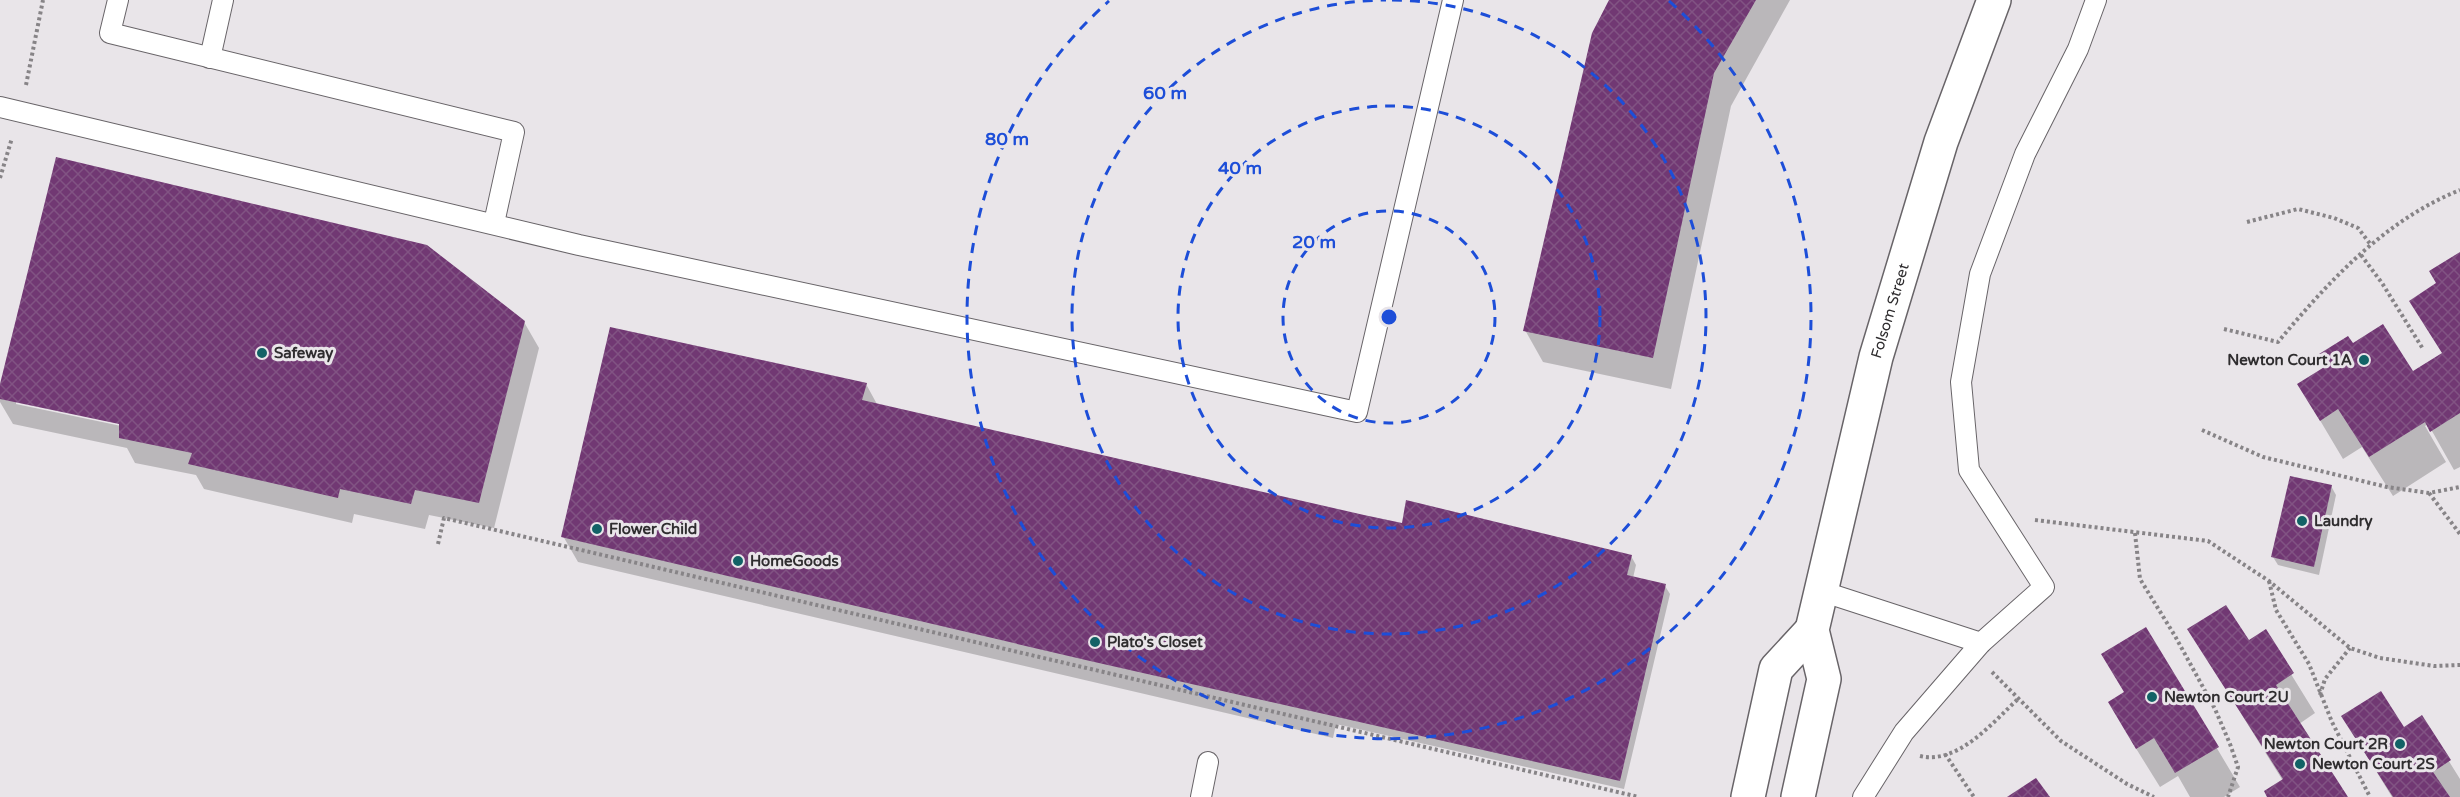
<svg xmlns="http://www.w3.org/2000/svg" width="2460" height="797" font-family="'Varela Round',sans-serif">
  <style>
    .shadow { fill: #0003; fill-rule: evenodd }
    .building { fill: url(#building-cross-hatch) }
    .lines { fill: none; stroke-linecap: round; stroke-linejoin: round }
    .service-casing { stroke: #686468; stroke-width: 22 }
    .secondary-casing { stroke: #686468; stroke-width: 36 }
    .path { stroke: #878487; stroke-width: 4; stroke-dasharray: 3 3; stroke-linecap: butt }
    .service { stroke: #fff; stroke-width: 20 }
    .secondary { stroke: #fff; stroke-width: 33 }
    .ring { fill: none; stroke: #1d4ed8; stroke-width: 3; stroke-dasharray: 10 8 }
    .poi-dot { fill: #126266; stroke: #e9e5e9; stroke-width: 2 }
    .labels { text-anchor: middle; stroke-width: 6; stroke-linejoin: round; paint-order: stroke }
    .street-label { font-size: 15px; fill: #2f2d2f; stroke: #e9e5e9 }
    .poi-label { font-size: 15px; font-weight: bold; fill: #2f2d2f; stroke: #e9e5e9; text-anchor: start }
    .centre { fill: #1d4ed8; stroke: #e9e5e9; stroke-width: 3 }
    .ring-label { font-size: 18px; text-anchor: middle; font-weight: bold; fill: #1d4ed8; stroke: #e9e5e9; stroke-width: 6; stroke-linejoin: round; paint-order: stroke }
  </style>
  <defs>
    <pattern id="building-cross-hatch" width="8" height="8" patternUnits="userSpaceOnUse" patternTransform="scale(1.5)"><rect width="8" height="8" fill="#713873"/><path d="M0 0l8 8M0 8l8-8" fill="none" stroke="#815383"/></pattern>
  </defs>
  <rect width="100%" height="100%" fill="#e9e5e9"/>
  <g class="shadow">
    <path d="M 1610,0 L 1790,0 L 1731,106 L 1671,389 L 1543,362 L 1525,330 Z"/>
    <path d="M 2460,254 L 2460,467 L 2454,470 L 2428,424 L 2425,426 L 2446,462 L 2393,496 L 2362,447 L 2343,459 L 2299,385 L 2327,367 L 2352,346 L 2413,373 L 2443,354 L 2411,301 L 2438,284 Z"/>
    <path d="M 524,322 L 539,348 L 494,528 L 429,515 L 425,529 L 354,514 L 352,523 L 204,489 L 196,475 L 135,463 L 127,448 L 13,424 L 0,402 L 0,390 ZM 16,401 L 127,425 L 126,427 L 16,404 Z"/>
    <path d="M 866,384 L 878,406 L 1403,525 L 1631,556 L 1636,565 L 1633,578 L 1665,586 L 1670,594 L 1624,789 L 1336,724 L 1333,738 L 578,562 L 563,536 Z"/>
    <path d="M 2331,486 L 2336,495 L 2319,575 L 2278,565 L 2273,557 Z"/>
    <path d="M 2146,629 L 2240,787 L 2224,797 L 2190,797 L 2178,776 L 2160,787 L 2132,742 L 2125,693 Z"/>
    <path d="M 2189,630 L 2249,642 L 2265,632 L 2315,713 L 2299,724 L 2347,797 L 2269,797 L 2283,781 Z"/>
    <path d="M 2343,717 L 2404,729 L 2422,718 L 2460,779 L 2460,797 L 2392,797 Z"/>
  </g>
  <g class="building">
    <path d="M 1609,0 L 1756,0 L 1714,73 L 1653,358 L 1523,331 L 1592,33 Z"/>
    <path d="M 56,157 L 427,245 L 525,321 L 479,503 L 415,490 L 411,504 L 340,489 L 338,498 L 188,464 L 192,453 L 119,438 L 119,424 L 0,399 L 0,384 Z"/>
    <path d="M 2460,252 L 2460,413 L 2430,432 L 2425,422 L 2369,457 L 2338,409 L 2320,421 L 2297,384 L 2326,366 L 2319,354 L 2348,336 L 2353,343 L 2383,324 L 2413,371 L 2442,353 L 2409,301 L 2436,283 L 2429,271 Z"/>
    <path d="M 610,327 L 867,383 L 862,400 L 1364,515 L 1402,523 L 1406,500 L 1632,555 L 1627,575 L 1666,584 L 1620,781 L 1090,661 L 561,537 Z"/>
    <path d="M 2290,476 L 2332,485 L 2314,567 L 2271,557 Z"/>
    <path d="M 2226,605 L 2249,640 L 2266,629 L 2294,673 L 2276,685 L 2348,797 L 2267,797 L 2264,791 L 2283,779 L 2187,629 Z"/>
    <path d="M 2146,627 L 2219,747 L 2175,773 L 2154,738 L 2136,749 L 2108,702 L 2124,692 L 2101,654 Z"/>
    <path d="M 2381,691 L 2404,727 L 2422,715 L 2451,760 L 2433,772 L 2450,797 L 2393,797 L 2341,716 Z"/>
    <path d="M 2036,778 L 2050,797 L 2007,797 Z"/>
  </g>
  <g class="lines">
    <defs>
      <g id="service">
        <path d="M 118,0 L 110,33 L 514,132 L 494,223"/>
        <path d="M 210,58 L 223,0"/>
        <path d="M 0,107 L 579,245 L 1357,412 L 1453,0"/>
        <path d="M 1821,591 L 1981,643"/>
        <path d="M 1201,797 L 1208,762"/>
        <path d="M 1863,797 L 1904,732 L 1981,643 L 2044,587 L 1969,470 L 1961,382 L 1980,274 L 2025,154 L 2078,49 L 2096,0"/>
      </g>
      <g id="secondary">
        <path d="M 1748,797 L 1776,669 L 1812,630"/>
        <path id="s1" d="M 1798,797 L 1824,679 L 1812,630 L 1876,357 L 1941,142 L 1994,0"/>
      </g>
    </defs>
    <use href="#service" class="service-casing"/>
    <use href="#secondary" class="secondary-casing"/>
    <g class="path">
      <path d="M 26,85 L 43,0"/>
      <path d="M 0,178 L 12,138"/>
      <path d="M 2247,222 L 2298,209 L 2334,218 L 2358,228 L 2371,245"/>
      <path d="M 2361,255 L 2382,283 L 2423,349"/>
      <path d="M 2224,329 L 2278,342 C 2329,281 2385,220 2460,190"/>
      <path d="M 2202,430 L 2263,457 L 2387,487 L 2429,493 L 2460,487"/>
      <path d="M 2429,493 L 2460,534"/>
      <path d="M 2035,520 L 2208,541 L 2269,581 L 2350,648 L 2380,658 L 2434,666 L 2460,665"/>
      <path d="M 2135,533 L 2140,579 L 2175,636 L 2215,709 L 2230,744 L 2238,767 L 2228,797"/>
      <path d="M 438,544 L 444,518 L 1639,797"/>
      <path d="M 2269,581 L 2276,610 L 2309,664 L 2332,722 L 2370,797"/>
      <path d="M 1992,672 L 2061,741 L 2127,784 L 2154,797"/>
      <path d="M 2320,695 L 2325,679 L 2350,648"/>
      <path d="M 1945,754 L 1974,797"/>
      <path d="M 1920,756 C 1958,765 1993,722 2018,699"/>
    </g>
    <use href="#service" class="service"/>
    <use href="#secondary" class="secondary"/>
  </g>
  <g class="ring">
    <circle cx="1389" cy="317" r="106"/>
    <circle cx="1389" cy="317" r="211"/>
    <path d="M1392 0A317 317 0 1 1 1386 0"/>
    <path d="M1669 1A422 422 0 1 1 1109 1"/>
  </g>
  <g class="poi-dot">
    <circle cx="262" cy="353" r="6"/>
    <circle cx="2364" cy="360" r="6"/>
    <circle cx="2302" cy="521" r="6"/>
    <circle cx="597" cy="529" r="6"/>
    <circle cx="738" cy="561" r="6"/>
    <circle cx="1095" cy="642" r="6"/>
    <circle cx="2152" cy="697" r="6"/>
    <circle cx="2400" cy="744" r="6"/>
    <circle cx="2300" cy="764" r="6"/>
  </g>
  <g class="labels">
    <g class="street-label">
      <text dy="5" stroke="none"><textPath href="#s1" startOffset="500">Folsom Street</textPath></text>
    </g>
    <g class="poi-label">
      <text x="274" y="358">Safeway</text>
      <text x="2352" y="365" text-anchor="end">Newton Court 1A</text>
      <text x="2314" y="526">Laundry</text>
      <text x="609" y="534">Flower Child</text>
      <text x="750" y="566">HomeGoods</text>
      <text x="1107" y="647">Plato's Closet</text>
      <text x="2164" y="702">Newton Court 2U</text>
      <text x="2388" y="749" text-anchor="end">Newton Court 2R</text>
      <text x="2312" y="769">Newton Court 2S</text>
    </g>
  </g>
  <circle cx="1389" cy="317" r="9" class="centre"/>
  <g class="ring-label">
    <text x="1165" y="99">60 m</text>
    <text x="1007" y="145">80 m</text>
    <text x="1240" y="174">40 m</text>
    <text x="1314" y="248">20 m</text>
  </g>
</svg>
